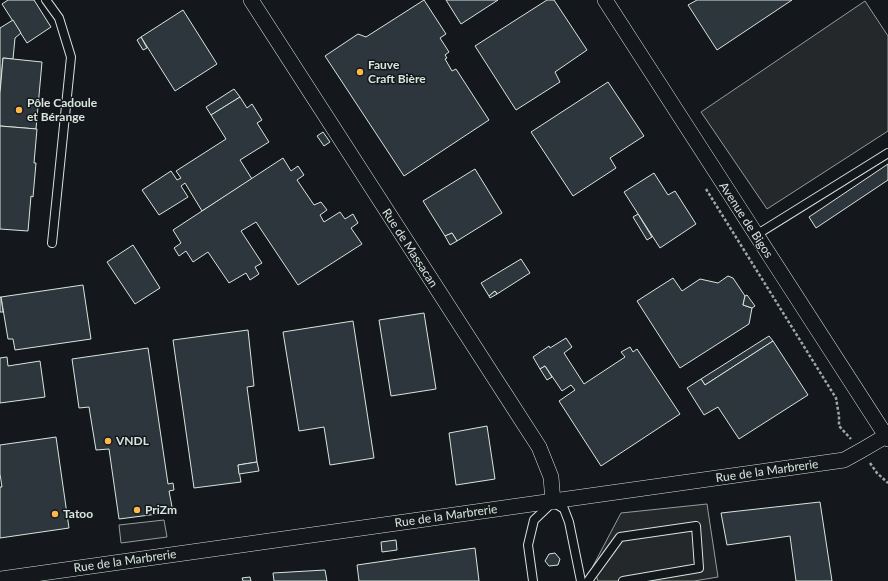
<svg xmlns="http://www.w3.org/2000/svg" width="888" height="581" font-family="Lato,sans-serif">
  <style>
    .green { fill: #202428; stroke: #939e99 }
    .parking { fill: #24282b; stroke: #939e99 }
    .building { fill: #2c363c; stroke: #d8e6dc }
    .lines { fill: none; stroke-linecap: round; stroke-linejoin: round }
    .lane-casing { stroke: #d8e6dc; stroke-width: 10 }
    .street-casing { stroke: #d8e6dc; stroke-width: 16 }
    .path { stroke: #9da8a2; stroke-width: 2.5; stroke-dasharray: 3 2; stroke-linecap: butt }
    .lane { stroke: #14181c; stroke-width: 8 }
    .street { stroke: #14181c; stroke-width: 15 }
    .poi-dot { fill: #ffb74d; stroke: #14181c; stroke-width: 1.5 }
    .labels { text-anchor: middle; stroke-width: 3; stroke-linejoin: round; paint-order: stroke }
    .poi-label { font-size: 12px; font-weight: bold; fill: #d8e6dc; stroke: #14181c; text-anchor: start }
    .street-label { font-size: 12px; fill: #d8e6dc; stroke: #14181c }
  </style>
  <rect width="100%" height="100%" fill="#14181c"/>
  <path class="green" d="M 164,520 L 167,537 L 121,543 L 119,525 Z"/>
  <g class="parking">
    <path d="M 865,1 L 888,36 L 888,131 L 767,209 L 701,112 Z"/>
    <path d="M 707,504 L 718,577 L 694,581 L 598,581 L 593,566 L 621,513 Z"/>
  </g>
  <g class="building">
    <path d="M 8,0 L 34,0 L 51,27 L 27,43 L 2,4 Z"/>
    <path d="M 424,0 L 446,34 L 440,38 L 449,52 L 445,55 L 447,58 L 445,59 L 452,71 L 456,69 L 489,120 L 404,176 L 325,56 L 358,34 L 366,37 Z"/>
    <path d="M 446,0 L 498,0 L 461,24 Z"/>
    <path d="M 547,0 L 554,0 L 587,50 L 555,72 L 560,82 L 516,110 L 475,46 Z"/>
    <path d="M 697,0 L 792,0 L 717,50 L 688,5 Z"/>
    <path d="M 183,10 L 217,64 L 175,91 L 141,37 Z"/>
    <path d="M 13,20 L 21,33 L 15,38 L 13,59 L 3,58 L 0,93 L 0,28 Z"/>
    <path d="M 141,37 L 147,48 L 143,50 L 137,40 Z"/>
    <path d="M 3,58 L 42,62 L 36,129 L 0,126 L 0,93 Z"/>
    <path d="M 608,82 L 644,136 L 610,158 L 616,168 L 573,196 L 531,132 Z"/>
    <path d="M 234,89 L 240,97 L 211,115 L 206,107 Z"/>
    <path d="M 240,97 L 247,108 L 252,104 L 262,120 L 257,123 L 269,142 L 240,160 L 252,179 L 202,211 L 185,183 L 181,186 L 188,197 L 159,215 L 142,190 L 171,171 L 177,180 L 181,178 L 176,171 L 226,139 L 211,115 Z"/>
    <path d="M 0,126 L 37,129 L 34,163 L 36,163 L 33,197 L 31,196 L 28,231 L 0,229 Z"/>
    <path d="M 323,132 L 330,142 L 324,146 L 317,136 Z"/>
    <path d="M 283,158 L 291,171 L 298,166 L 304,175 L 297,180 L 314,205 L 321,202 L 327,210 L 320,215 L 324,222 L 340,212 L 345,219 L 353,214 L 358,223 L 351,228 L 362,244 L 298,285 L 256,222 L 241,231 L 262,263 L 255,267 L 259,274 L 250,280 L 246,273 L 229,283 L 208,252 L 193,262 L 186,251 L 179,256 L 174,248 L 181,243 L 173,230 Z"/>
    <path d="M 888,164 L 888,180 L 816,228 L 809,217 Z"/>
    <path d="M 475,169 L 502,213 L 457,241 L 452,233 L 445,236 L 423,201 Z"/>
    <path d="M 654,173 L 668,195 L 675,191 L 696,224 L 660,248 L 624,192 Z"/>
    <path d="M 638,214 L 652,237 L 647,240 L 633,217 Z"/>
    <path d="M 452,233 L 457,241 L 450,245 L 445,236 Z"/>
    <path d="M 133,245 L 160,288 L 135,304 L 107,262 Z"/>
    <path d="M 521,259 L 530,273 L 497,294 L 495,291 L 489,296 L 481,283 Z"/>
    <path d="M 728,276 L 733,278 L 745,296 L 743,305 L 752,308 L 749,324 L 680,368 L 637,301 L 673,278 L 682,291 L 700,279 L 718,283 Z"/>
    <path d="M 83,285 L 91,339 L 15,350 L 13,339 L 8,339 L 1,297 Z"/>
    <path d="M 495,291 L 497,294 L 490,298 L 489,296 Z"/>
    <path d="M 747,295 L 755,306 L 752,308 L 743,305 L 745,296 Z"/>
    <path d="M 0,297 L 1,297 L 3,312 L 0,312 Z"/>
    <path d="M 424,313 L 436,389 L 391,396 L 379,320 Z"/>
    <path d="M 353,321 L 374,458 L 330,465 L 324,427 L 299,431 L 283,332 Z"/>
    <path d="M 248,330 L 254,386 L 247,387 L 257,462 L 238,465 L 241,482 L 194,488 L 173,340 Z"/>
    <path d="M 769,336 L 773,341 L 705,385 L 701,379 Z"/>
    <path d="M 566,338 L 572,347 L 564,353 L 584,384 L 625,357 L 621,352 L 630,347 L 633,352 L 637,349 L 680,414 L 601,466 L 559,401 L 575,390 L 571,385 L 562,391 L 545,366 L 540,369 L 533,357 L 549,346 L 550,348 Z"/>
    <path d="M 773,341 L 808,395 L 739,439 L 718,407 L 704,415 L 687,388 L 701,379 L 705,385 Z"/>
    <path d="M 148,348 L 168,484 L 173,483 L 174,490 L 169,491 L 173,512 L 119,519 L 109,449 L 96,450 L 89,407 L 79,408 L 72,359 Z"/>
    <path d="M 7,357 L 8,366 L 40,361 L 45,397 L 0,403 L 0,358 Z"/>
    <path d="M 545,366 L 552,377 L 547,380 L 540,369 Z"/>
    <path d="M 487,426 L 495,479 L 456,485 L 449,433 Z"/>
    <path d="M 56,437 L 69,528 L 0,538 L 0,487 L 2,487 L 0,474 L 0,445 Z"/>
    <path d="M 257,462 L 259,471 L 239,474 L 238,465 Z"/>
    <path d="M 820,502 L 832,581 L 796,581 L 790,536 L 727,545 L 721,513 Z"/>
    <path d="M 396,540 L 397,550 L 382,552 L 381,542 Z"/>
    <path d="M 475,548 L 479,581 L 359,581 L 357,565 Z"/>
    <path d="M 555,553 L 560,559 L 558,565 L 549,566 L 545,561 L 549,554 Z"/>
    <path d="M 325,570 L 327,581 L 274,581 L 273,573 Z"/>
    <path d="M 250,577 L 251,581 L 243,581 L 242,578 Z"/>
  </g>
  <g class="lines">
    <defs>
      <g id="lane">
        <path d="M 46,0 L 59,18 L 71,57 L 52,243"/>
        <path d="M 756,235 L 888,153"/>
        <path d="M 533,581 L 528,545 L 534,520 L 553,502 L 564,509 L 569,522 L 581,581"/>
        <path d="M 588,581 L 620,537 L 696,526 L 699,568 L 623,581"/>
      </g>
      <g id="street">
        <path d="M 251,0 L 539,447 L 551,477 L 553,502"/>
        <path d="M 605,0 L 888,439"/>
        <path d="M 0,579 L 844,460 L 862,450 L 886,436"/>
      </g>
    </defs>
    <use href="#lane" class="lane-casing"/>
    <use href="#street" class="street-casing"/>
    <g class="path">
      <path d="M 706,189 L 836,398 L 839,416 L 839,426 L 851,439"/>
      <path d="M 870,463 L 877,473 L 888,483"/>
    </g>
    <use href="#lane" class="lane"/>
    <use href="#street" class="street"/>
  </g>
  <g class="poi-dot">
    <circle cx="360" cy="72" r="4"/>
    <circle cx="19" cy="110" r="4"/>
    <circle cx="108" cy="441" r="4"/>
    <circle cx="137" cy="510" r="4"/>
    <circle cx="55" cy="514" r="4"/>
  </g>
  <g class="labels">
    <g class="poi-label">
      <text x="368" y="69">Fauve<tspan x="368" dy="14">Craft Bière</tspan></text>
      <text x="27" y="107">Pôle Cadoule<tspan x="27" dy="14">et Bérange</tspan></text>
      <text x="116" y="445">VNDL</text>
      <text x="145" y="514">PriZm</text>
      <text x="63" y="518">Tatoo</text>
    </g>
    <g class="street-label">
      <text transform="translate(746 220) rotate(57)" y="4">Avenue de Bigos</text>
      <text transform="translate(410 248) rotate(57)" y="4">Rue de Massacan</text>
      <text transform="translate(767 471) rotate(-8)" y="4">Rue de la Marbrerie</text>
      <text transform="translate(446 516) rotate(-8)" y="4">Rue de la Marbrerie</text>
      <text transform="translate(125 561) rotate(-8)" y="4">Rue de la Marbrerie</text>
    </g>
  </g>
</svg>
